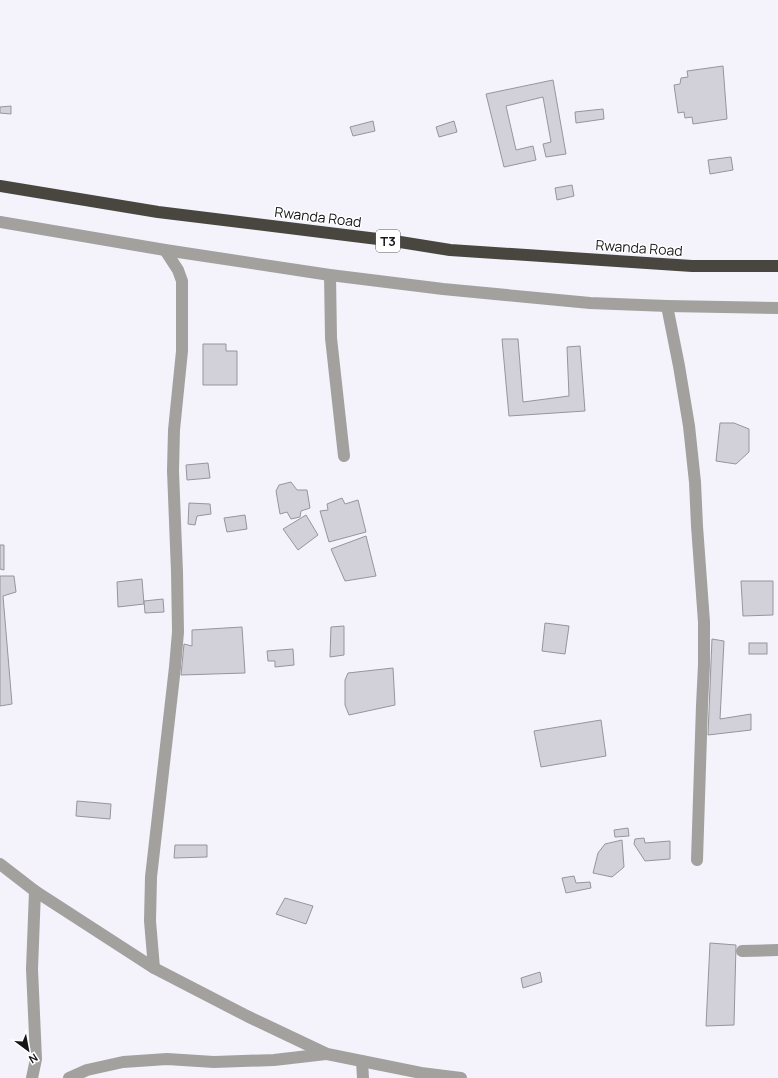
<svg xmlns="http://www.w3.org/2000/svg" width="778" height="1078" font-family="Manrope,sans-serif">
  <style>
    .building { fill: #d2d1d9; stroke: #96959d }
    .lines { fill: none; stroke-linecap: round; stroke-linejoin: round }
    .minor { stroke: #a3a19e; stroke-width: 12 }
    .highway { stroke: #494640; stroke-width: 12 }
    .labels { text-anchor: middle; stroke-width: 3; stroke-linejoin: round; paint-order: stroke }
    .shield { fill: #fff; stroke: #5c5c5d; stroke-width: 1 }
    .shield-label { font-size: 13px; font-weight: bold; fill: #161618 }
    .street-label { font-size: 14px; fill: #161618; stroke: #fff }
  </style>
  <rect width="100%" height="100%" fill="#f4f3fc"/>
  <g class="building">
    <path d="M 723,66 L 727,119 L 693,124 L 692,117 L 685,118 L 684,112 L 678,113 L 674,85 L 680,84 L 681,78 L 688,77 L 687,71 Z"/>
    <path d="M 553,80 L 566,154 L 546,157 L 543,144 L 551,142 L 543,97 L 506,106 L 516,150 L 533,146 L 536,160 L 504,167 L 486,94 Z"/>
    <path d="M 11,106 L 11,114 L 0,113 L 0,107 Z"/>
    <path d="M 603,109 L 604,119 L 576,123 L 575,112 Z"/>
    <path d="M 373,121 L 375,131 L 353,136 L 350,127 Z"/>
    <path d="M 454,121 L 457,132 L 439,137 L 436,127 Z"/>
    <path d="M 731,157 L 733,170 L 710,174 L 708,160 Z"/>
    <path d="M 572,185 L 574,196 L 557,200 L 555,188 Z"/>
    <path d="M 502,339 L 518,339 L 523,402 L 569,396 L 567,347 L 580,346 L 585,411 L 509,416 Z"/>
    <path d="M 203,344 L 226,344 L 226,351 L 237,351 L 237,385 L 203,385 Z"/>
    <path d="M 720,423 L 734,423 L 749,429 L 749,452 L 736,464 L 716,461 Z"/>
    <path d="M 208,463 L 210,478 L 187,480 L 186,465 Z"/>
    <path d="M 291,482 L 297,490 L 307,490 L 310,508 L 301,511 L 300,517 L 291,519 L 287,512 L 280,514 L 276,491 L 279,485 Z"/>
    <path d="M 342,498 L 345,504 L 358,500 L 366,532 L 329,542 L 320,511 L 328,510 L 327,504 Z"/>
    <path d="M 189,503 L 210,504 L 211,514 L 197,516 L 195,525 L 188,524 Z"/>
    <path d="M 245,515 L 247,529 L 227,532 L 224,518 Z"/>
    <path d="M 306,515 L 318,535 L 298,550 L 283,529 Z"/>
    <path d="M 366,536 L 376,576 L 345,581 L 331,549 Z"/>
    <path d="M 0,545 L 4,545 L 4,570 L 0,569 Z"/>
    <path d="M 0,576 L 14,576 L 16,592 L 3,596 L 12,704 L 0,706 Z"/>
    <path d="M 142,579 L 144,604 L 118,607 L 117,582 Z"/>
    <path d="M 741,581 L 773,581 L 773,615 L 743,616 Z"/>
    <path d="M 163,599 L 164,612 L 145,613 L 144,601 Z"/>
    <path d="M 545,623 L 569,626 L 565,654 L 542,651 Z"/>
    <path d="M 344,626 L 344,655 L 330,657 L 331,627 Z"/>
    <path d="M 242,627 L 245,673 L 181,675 L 184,644 L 192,646 L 192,630 Z"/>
    <path d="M 712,639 L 724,641 L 720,719 L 751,714 L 751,730 L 708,735 Z"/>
    <rect x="749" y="643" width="18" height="11"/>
    <path d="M 293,649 L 294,665 L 275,667 L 275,661 L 268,661 L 267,651 Z"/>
    <path d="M 393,668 L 395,705 L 349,715 L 345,705 L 345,680 L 348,673 Z"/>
    <path d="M 601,720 L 606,756 L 541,767 L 534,731 Z"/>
    <path d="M 77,801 L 111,804 L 110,819 L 76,816 Z"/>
    <path d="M 628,828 L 629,836 L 615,837 L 614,830 Z"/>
    <path d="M 644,838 L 645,843 L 670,841 L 670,859 L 645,861 L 634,844 L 635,839 Z"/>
    <path d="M 622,840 L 624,867 L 612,877 L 593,873 L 598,853 L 605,844 Z"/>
    <path d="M 175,845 L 207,845 L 207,857 L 174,858 Z"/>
    <path d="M 574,876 L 576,883 L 590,882 L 591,888 L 566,893 L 562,878 Z"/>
    <path d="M 285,898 L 313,906 L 306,924 L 276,914 Z"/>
    <path d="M 710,943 L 736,945 L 734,1025 L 706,1026 Z"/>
    <path d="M 540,972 L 542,982 L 523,988 L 521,978 Z"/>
  </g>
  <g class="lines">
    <g class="minor">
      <path d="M 0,222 L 165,250 L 330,275 L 443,289 L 590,303 L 667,306 L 778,308"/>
      <path d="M 330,275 L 331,338 L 344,456"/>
      <path d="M 667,306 L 679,366 L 689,426 L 695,482 L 697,526 L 704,622 L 704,665 L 702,705 L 697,860"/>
      <path d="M 0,864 L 35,891 L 154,968 L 247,1016 L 327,1054 L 421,1073 L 461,1078"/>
      <path d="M 742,951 L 778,950"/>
      <path d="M 154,968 L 150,921 L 151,877 L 175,667 L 178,632 L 177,572 L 173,471 L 174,430 L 182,351 L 182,281 L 178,270 L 165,250"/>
      <path d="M 362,1061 L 363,1078"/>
      <path d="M 32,1078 L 36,1059 L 32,969 L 35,891"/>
      <path d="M 69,1078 L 87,1070 L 123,1062 L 167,1059 L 214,1062 L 274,1060 L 326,1054"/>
    </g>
    <path class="highway" d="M 0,186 L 158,212 L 394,241 L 450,250 L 692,266 L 778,266"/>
  </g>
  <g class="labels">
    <rect class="shield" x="376" y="230" width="24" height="22" rx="3"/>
    <g class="shield-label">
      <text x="388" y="246">T3</text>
    </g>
    <g class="street-label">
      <text transform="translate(318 217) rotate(7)" y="5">Rwanda Road</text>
      <text transform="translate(639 248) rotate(4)" y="5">Rwanda Road</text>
    </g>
  </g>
  <g transform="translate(28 1050) rotate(148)" stroke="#ffffff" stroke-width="3" paint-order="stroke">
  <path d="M0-3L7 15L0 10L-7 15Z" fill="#161618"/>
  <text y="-6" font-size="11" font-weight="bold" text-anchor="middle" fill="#161618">N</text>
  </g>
</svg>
